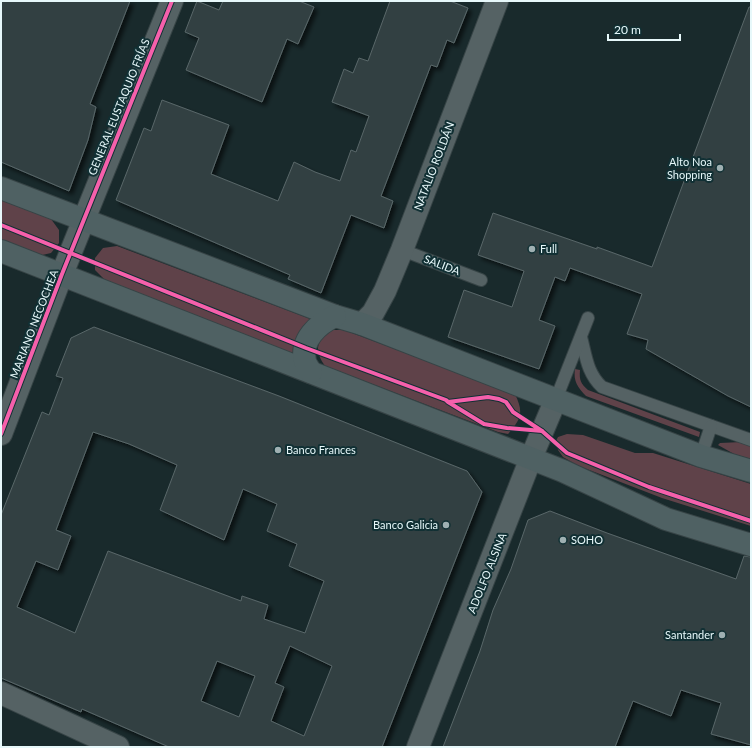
<svg xmlns="http://www.w3.org/2000/svg" width="752" height="748" font-family="Lato,sans-serif">
  <style>
    .green { fill: #5f4249 }
    .building { fill: #334143; stroke: #596769; fill-rule: evenodd; filter: url(#shadow) }
    .lines { fill: none; stroke-linecap: round; stroke-linejoin: round }
    .lane-casing { stroke: #374446; stroke-width: 14 }
    .street-casing { stroke: #374446; stroke-width: 24 }
    .primary-casing { stroke: #374446; stroke-width: 24 }
    .lane { stroke: #556264; stroke-width: 12 }
    .street { stroke: #556264; stroke-width: 22 }
    .primary { stroke: #4f6163; stroke-width: 22 }
    .cycleway-casing { stroke: #113034; stroke-width: 6 }
    .cycleway { stroke: #f560ab; stroke-width: 4 }
    .poi-dot { fill: #9fb0b2; stroke: #113034; stroke-width: 1.5 }
    .labels { text-anchor: middle; stroke-width: 4; stroke-linejoin: round; paint-order: stroke }
    .street-label { font-size: 11px; fill: #e7f8fa; stroke: #113034 }
    .poi-label { font-size: 11px; fill: #e7f8fa; stroke: #113034; text-anchor: end }
  </style>
  <defs>
    <filter id="shadow"><feDropShadow dx="3.5" dy="3.5" stdDeviation="2" flood-color="#0009"/></filter>
  </defs>
  <rect width="100%" height="100%" fill="#192a2c"/>
  <g class="green">
    <path d="M 1,200 L 51,219 L 59,230 L 59,243 L 51,253 L 38,256 L 1,242 Z"/>
    <path d="M 117,246 L 313,320 L 300,357 L 105,280 L 95,270 L 95,258 L 103,248 Z"/>
    <path d="M 330,330 L 344,330 L 515,394 C 524,413 521,419 508,434 L 498,432 L 325,366 C 314,350 316,343 330,330 Z"/>
    <path d="M 575,369 L 580,370 C 579,380 581,384 588,390 L 700,432 L 699,437 L 586,396 C 578,388 573,381 575,369 Z"/>
    <path d="M 567,434 L 583,435 L 635,453 L 653,453 L 751,484 L 751,526 L 662,498 L 579,466 L 563,457 L 558,450 L 556,441 L 558,437 Z"/>
    <path d="M 742,442 L 751,445 L 751,459 L 734,454 L 718,445 L 720,443 Z"/>
  </g>
  <g class="building">
    <path d="M 1,1 L 130,1 L 90,104 L 96,107 L 88,140 L 69,191 L 1,162 Z"/>
    <path d="M 197,1 L 219,10 L 223,1 L 299,1 L 314,7 L 298,44 L 287,39 L 262,102 L 186,70 L 199,38 L 185,32 Z"/>
    <path d="M 390,1 L 450,1 L 468,8 L 454,43 L 447,40 L 437,67 L 431,65 L 381,196 L 393,201 L 384,228 L 351,215 L 321,293 L 288,279 L 290,275 L 116,200 L 144,128 L 151,131 L 162,100 L 229,125 L 211,174 L 278,201 L 294,162 L 315,172 L 340,181 L 351,150 L 356,152 L 369,116 L 332,102 L 344,69 L 353,73 L 359,58 L 368,61 Z"/>
    <path d="M 749,7 L 751,7 L 751,407 L 728,396 L 646,349 L 648,340 L 627,334 L 642,294 L 570,268 L 565,281 L 555,277 L 539,320 L 555,326 L 539,369 L 448,337 L 464,290 L 512,307 L 524,271 L 478,255 L 493,213 L 597,249 L 597,247 L 652,267 Z"/>
    <path d="M 94,327 L 279,396 L 467,471 L 482,492 L 382,747 L 169,747 L 82,709 L 81,712 L 1,678 L 1,515 L 42,412 L 49,415 L 63,378 L 56,376 L 71,338 ZM 93,432 L 129,444 L 177,465 L 160,510 L 224,540 L 243,489 L 277,504 L 267,531 L 297,544 L 289,566 L 324,581 L 305,633 L 264,619 L 268,605 L 242,596 L 241,601 L 108,551 L 75,633 L 17,607 L 36,561 L 58,570 L 71,536 L 56,530 ZM 290,646 L 332,666 L 304,736 L 271,721 L 284,687 L 275,683 ZM 217,661 L 255,676 L 239,717 L 201,701 Z"/>
    <path d="M 550,511 L 607,533 L 736,579 L 744,556 L 751,557 L 751,745 L 711,734 L 721,703 L 681,690 L 671,716 L 633,701 L 615,747 L 443,747 L 480,651 L 493,610 L 511,569 L 528,520 Z"/>
  </g>
  <g class="lines">
    <defs>
      <g id="lane">
        <path d="M 402,250 L 481,280"/>
        <path d="M 581,337 C 586,356 587,373 602,387 L 751,440"/>
        <path d="M 556,399 L 588,318"/>
        <path d="M 701,456 L 711,426"/>
      </g>
      <g id="street">
        <path d="M 362,324 L 373,313 L 385,291 L 402,250 L 497,1"/>
        <path d="M 1,434 L 62,274 L 172,1"/>
        <path d="M 1,693 L 118,747"/>
        <path d="M 418,747 L 531,458 L 556,399"/>
      </g>
      <g id="primary">
        <path d="M 1,188 L 335,316 L 362,324 L 701,456 L 751,471"/>
        <path d="M 1,251 L 563,471 L 666,519 L 751,545"/>
        <path d="M 311,372 C 309,369 306,365 305,361 C 300,340 318,324 335,316"/>
      </g>
    </defs>
    <use href="#lane" class="lane-casing"/>
    <use href="#street" class="street-casing"/>
    <use href="#primary" class="primary-casing"/>
    <use href="#lane" class="lane"/>
    <use href="#street" class="street"/>
    <use href="#primary" class="primary"/>
    <defs>
      <g id="cycleway">
        <path d="M 1,225 L 306,348 L 446,400 L 448,402 L 484,424 L 507,428 L 542,431 L 513,412 L 506,402 L 499,399 L 488,397 L 448,402"/>
        <path d="M 542,431 L 567,453 L 649,487 L 751,521"/>
        <path d="M 1,434 L 62,274 L 172,1"/>
      </g>
    </defs>
    <use href="#cycleway" class="cycleway-casing"/>
    <use href="#cycleway" class="cycleway"/>
  </g>
  <g class="poi-dot">
    <circle cx="720" cy="168" r="4"/>
    <circle cx="532" cy="249" r="4"/>
    <circle cx="278" cy="450" r="4"/>
    <circle cx="446" cy="525" r="4"/>
    <circle cx="563" cy="540" r="4"/>
    <circle cx="722" cy="635" r="4"/>
  </g>
  <g class="labels">
    <g class="street-label">
      <text transform="translate(119 107) rotate(-68)" y="4">GENERAL EUSTAQUIO FRÍAS</text>
      <text transform="translate(434 166) rotate(-69)" y="4">NATALIO ROLDÁN</text>
      <text transform="translate(442 265) rotate(21)" y="4">SALIDA</text>
      <text transform="translate(34 324) rotate(-69)" y="4">MARIANO NECOCHEA</text>
      <text transform="translate(487 573) rotate(-68)" y="4">ADOLFO ALSINA</text>
    </g>
    <g class="poi-label">
      <text x="712" y="166">Alto Noa<tspan x="712" dy="13">Shopping</tspan></text>
      <text x="540" y="253" text-anchor="start">Full</text>
      <text x="286" y="454" text-anchor="start">Banco Frances</text>
      <text x="438" y="529">Banco Galicia</text>
      <text x="571" y="544" text-anchor="start">SOHO</text>
      <text x="714" y="639">Santander</text>
    </g>
  </g>
  <rect width="752" height="748" fill="none" stroke="#e7f8fa" stroke-width="4"/>
  <path d="M608 34v6h72v-6" fill="none" stroke="#e7f8fa" stroke-width="2"/>
  <text x="614" y="34" font-size="12" fill="#e7f8fa" stroke="#113034" stroke-width="3" paint-order="stroke">20 m</text>
</svg>
